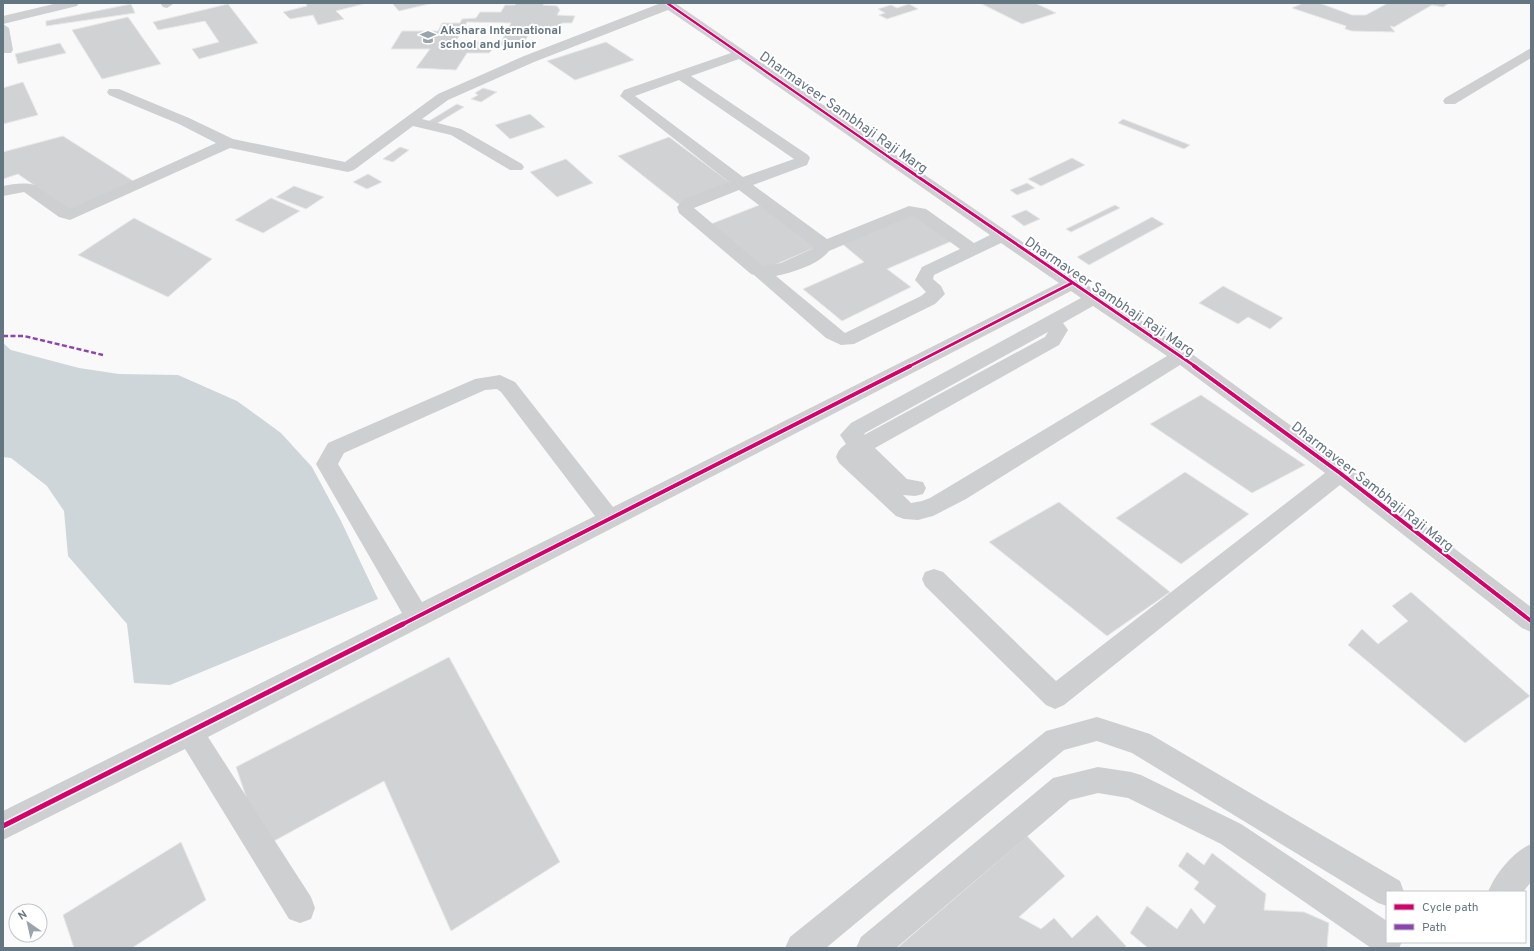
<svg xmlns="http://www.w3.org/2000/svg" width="1534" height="951" font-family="Overpass,sans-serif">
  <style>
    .water { fill: #ced6d9 }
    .building { fill: #d0d2d3; stroke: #e8e8e8; fill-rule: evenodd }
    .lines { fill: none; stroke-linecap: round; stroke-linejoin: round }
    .minor { fill: #cecfd0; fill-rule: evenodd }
    .quiet { stroke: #8e44ad; stroke-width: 2.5; stroke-dasharray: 5 2.5; stroke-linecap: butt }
    .cycleway-far3-casing { stroke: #fff; stroke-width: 4 }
    .cycleway-far2-casing { stroke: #fff; stroke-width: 5 }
    .cycleway-far1-casing { stroke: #fff; stroke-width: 6 }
    .cycleway-casing { stroke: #fff; stroke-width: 8 }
    .cycleway-far3 { stroke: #d6006c; stroke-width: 2.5 }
    .cycleway-far2 { stroke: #d6006c; stroke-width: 3 }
    .cycleway-far1 { stroke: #d6006c; stroke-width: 4 }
    .cycleway { stroke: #d6006c; stroke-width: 5 }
    .labels { text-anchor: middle; stroke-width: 4; stroke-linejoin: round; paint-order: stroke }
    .far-poi-label { font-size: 12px; font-weight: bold; fill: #657683; stroke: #fff; text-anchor: start }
    .street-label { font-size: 14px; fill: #657683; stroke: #fff }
  </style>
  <rect width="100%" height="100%" fill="#f9f9f9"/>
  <path class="water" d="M 3,343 L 11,350 L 79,368 L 119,374 L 178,375 L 237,401 L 281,433 L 312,467 L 341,521 L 378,599 L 170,685 L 134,683 L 127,624 L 68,556 L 64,511 L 47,486 L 11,458 L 3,457 Z"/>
  <g class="building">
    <path d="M 306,3 L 362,3 L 363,4 L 336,11 L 344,19 L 318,25 L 313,15 L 290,19 L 283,12 L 307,6 Z"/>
    <path d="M 392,3 L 433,3 L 399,11 Z"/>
    <path d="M 516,3 L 544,3 L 543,5 L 557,6 L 560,10 L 557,15 L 575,16 L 572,23 L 562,23 L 560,26 L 552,26 L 548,33 L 530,32 L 525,41 L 511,41 L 509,44 L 495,47 L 489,53 L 467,53 L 456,70 L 416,68 L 430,49 L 391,49 L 402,31 L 438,31 L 442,23 L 460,23 L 462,19 L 476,18 L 480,12 L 501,12 L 505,5 L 515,5 ZM 467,22 L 511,23 L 501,42 L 456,41 Z"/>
    <path d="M 980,3 L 1035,3 L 1056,13 L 1022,24 Z"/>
    <path d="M 1299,3 L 1319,3 L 1352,15 L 1366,15 L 1388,3 L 1449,3 L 1443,7 L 1432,5 L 1394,27 L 1390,26 L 1395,32 L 1352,31 L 1345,29 L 1346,26 L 1292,8 L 1301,4 Z"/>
    <path d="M 131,4 L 135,13 L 46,26 L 46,21 Z"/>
    <path d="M 228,4 L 258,43 L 199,59 L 192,49 L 219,42 L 205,21 L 158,30 L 153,22 Z"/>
    <path d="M 909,4 L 918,9 L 887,19 L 879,15 L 885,13 L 878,9 L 891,5 L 897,8 Z"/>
    <path d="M 128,17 L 161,64 L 102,79 L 72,30 Z"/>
    <path d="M 606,42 L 634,60 L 575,80 L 547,61 Z"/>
    <path d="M 60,43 L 66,53 L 18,64 L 15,54 Z"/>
    <path d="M 23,82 L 38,115 L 3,124 L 3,88 Z"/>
    <path d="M 483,88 L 497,92 L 481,102 L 471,99 L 478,95 L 475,93 Z"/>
    <path d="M 457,104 L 464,107 L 436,124 L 429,121 Z"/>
    <path d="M 530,114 L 545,127 L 510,139 L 495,125 Z"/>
    <path d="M 1123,119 L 1190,145 L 1184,149 L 1118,123 Z"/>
    <path d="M 63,136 L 138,184 L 74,213 L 18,174 L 3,179 L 3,152 Z"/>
    <path d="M 669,137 L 732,184 L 680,205 L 618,156 Z"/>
    <path d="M 400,147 L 409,150 L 393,162 L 383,159 Z"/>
    <path d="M 1072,158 L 1085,165 L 1041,186 L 1028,179 Z"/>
    <path d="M 566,159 L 593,183 L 557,197 L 530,172 Z"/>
    <path d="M 368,174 L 382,182 L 367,189 L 353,182 Z"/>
    <path d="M 1027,183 L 1035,188 L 1017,195 L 1010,190 Z"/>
    <path d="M 294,186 L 324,197 L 306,209 L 276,197 Z"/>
    <path d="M 271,198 L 300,211 L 263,233 L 235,220 Z"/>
    <path d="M 762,204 L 817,247 L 765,269 L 711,224 Z"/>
    <path d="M 1115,205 L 1120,208 L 1071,232 L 1066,229 Z"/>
    <path d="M 1026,210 L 1040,219 L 1024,226 L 1011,216 Z"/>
    <path d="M 913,212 L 952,241 L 887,269 L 911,287 L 842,321 L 803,289 L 864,262 L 840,242 Z"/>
    <path d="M 1152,217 L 1164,224 L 1089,265 L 1077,257 Z"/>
    <path d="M 134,218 L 212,259 L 168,297 L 78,255 Z"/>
    <path d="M 1223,286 L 1283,318 L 1270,329 L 1248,317 L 1238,324 L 1199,303 Z"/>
    <path d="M 1201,395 L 1305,465 L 1252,493 L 1150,424 Z"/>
    <path d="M 1185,472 L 1249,514 L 1181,564 L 1116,518 Z"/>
    <path d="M 1059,502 L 1170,592 L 1107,636 L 989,542 Z"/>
    <path d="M 1411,592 L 1530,696 L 1465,743 L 1348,645 L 1362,629 L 1378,644 L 1408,621 L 1392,606 Z"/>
    <path d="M 449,657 L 560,862 L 451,931 L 384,781 L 263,847 L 236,767 Z"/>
    <path d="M 1027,836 L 1065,876 L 1019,917 L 1041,929 L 1054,918 L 1072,938 L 1097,915 L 1126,946 L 1125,948 L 897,948 Z"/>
    <path d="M 181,842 L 206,900 L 132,948 L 74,948 L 63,915 Z"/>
    <path d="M 1187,852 L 1204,865 L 1212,853 L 1266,894 L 1264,910 L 1304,912 L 1329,923 L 1327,946 L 1329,948 L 1148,948 L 1130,933 L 1147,906 L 1177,929 L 1191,908 L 1204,924 L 1216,906 L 1194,889 L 1199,882 L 1178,866 Z"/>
  </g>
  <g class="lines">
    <g class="minor">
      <path d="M 58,3 L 79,3 L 77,6 L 3,24 L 3,16 Z"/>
      <path d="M 160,3 L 173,3 L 173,4 L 167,8 L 163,7 Z"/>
      <path d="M 661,3 L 675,3 L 1037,252 L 1188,351 L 1348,467 L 1531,607 L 1531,632 L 1522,628 L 1340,485 L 1064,705 L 1055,709 L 1046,705 L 925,586 L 922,579 L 925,572 L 934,569 L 943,572 L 1056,681 L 1325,473 L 1180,365 L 966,499 L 933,516 L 918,520 L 904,519 L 896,516 L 839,463 L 836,457 C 838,451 840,448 846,444 L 840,435 L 851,423 L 1081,298 L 1071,291 L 208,737 L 311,897 L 315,908 L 311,919 L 300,923 L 289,919 L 185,749 L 3,840 L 3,811 L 402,613 L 316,464 L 328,443 L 475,379 L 500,375 L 515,382 L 613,507 L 1059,283 L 1001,243 L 934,275 L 933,279 L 941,286 L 945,294 L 935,304 L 854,344 L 841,345 L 826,338 L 754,275 L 751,274 L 679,213 L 677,207 L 684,199 L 729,182 L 620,96 L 624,90 L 731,53 L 668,10 L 534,62 L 448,100 L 422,119 L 461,129 L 522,164 L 524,167 L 522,170 L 510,170 L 451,135 L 413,126 L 354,170 L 348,172 L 230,148 L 70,220 L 59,217 L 24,192 L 3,196 L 3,186 C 14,184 23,182 35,185 L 70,209 L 216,143 L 179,124 L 109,95 L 107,92 L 109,89 L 119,89 L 189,118 L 233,139 L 345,162 L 438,94 L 524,56 ZM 739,59 L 990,235 L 974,243 L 926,209 L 909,206 L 827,239 L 753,185 L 807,165 L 810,158 L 808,155 L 691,76 ZM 679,80 L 794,159 L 743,177 L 635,96 ZM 739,190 L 814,247 L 812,249 L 781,263 L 763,266 L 694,208 ZM 911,216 L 915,217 L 960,249 L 922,267 L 915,280 L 926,292 L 921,296 L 845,333 L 776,276 C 794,272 818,265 829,251 ZM 1093,306 L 1167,356 L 930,498 L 922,501 L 911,503 L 903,495 L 915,496 L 923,494 L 926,488 L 923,482 L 907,479 L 875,448 L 1059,345 L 1068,330 L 1063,323 ZM 1048,332 L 1045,337 L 864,435 L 865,433 ZM 497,389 L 501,392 L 595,516 L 422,602 L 338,464 L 344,453 L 485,390 Z"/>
      <path d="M 3,24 L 9,28 L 13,50 L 11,53 L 3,53 Z"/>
      <path d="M 1531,48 L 1531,58 L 1455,104 L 1445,104 L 1443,101 L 1445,98 Z"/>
      <path d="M 1097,717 L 1150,734 L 1400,881 L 1404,892 L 1387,892 L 1387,906 L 1378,903 L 1132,753 L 1097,741 L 1064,750 L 826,948 L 785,948 L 790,937 L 1046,731 Z"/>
      <path d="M 1098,767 L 1131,772 L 1141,775 L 1241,824 L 1387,921 L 1387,942 L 1402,942 L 1399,948 L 1371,948 L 1221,844 L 1128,798 L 1098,793 L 1070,800 L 896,948 L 856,948 L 861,937 L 1053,778 Z"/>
      <path d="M 1531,844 L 1531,882 L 1523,892 L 1488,892 C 1495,874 1513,852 1531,844 Z"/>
    </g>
    <path class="quiet" d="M 3,336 L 24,336 L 103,355"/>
    <defs>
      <path id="cycleway-far3" d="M 667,3 L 896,162"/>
      <g id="cycleway-far2">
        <path d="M 895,161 L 1196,367"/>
        <path d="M 908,367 L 1072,283"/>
      </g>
      <g id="cycleway-far1">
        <path d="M 1194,366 L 1340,473 L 1531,621"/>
        <path d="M 401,625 L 910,366"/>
      </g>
      <path id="cycleway" d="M 3,826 L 403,624"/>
    </defs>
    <use href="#cycleway-far3" class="cycleway-far3-casing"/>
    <use href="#cycleway-far2" class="cycleway-far2-casing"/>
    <use href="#cycleway-far1" class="cycleway-far1-casing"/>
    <use href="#cycleway" class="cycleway-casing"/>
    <use href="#cycleway-far3" class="cycleway-far3"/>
    <use href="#cycleway-far2" class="cycleway-far2"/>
    <use href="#cycleway-far1" class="cycleway-far1"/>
    <use href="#cycleway" class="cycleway"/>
  </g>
  <defs>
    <symbol id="school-bare" viewBox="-9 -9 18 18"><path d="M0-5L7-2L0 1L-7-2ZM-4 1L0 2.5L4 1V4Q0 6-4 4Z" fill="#99a4ac" stroke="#fff" stroke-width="2.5" paint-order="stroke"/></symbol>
  </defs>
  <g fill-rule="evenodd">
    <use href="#school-bare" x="417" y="26" width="22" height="22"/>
  </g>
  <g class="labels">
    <g class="far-poi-label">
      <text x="440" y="34">Akshara International<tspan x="440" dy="14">school and junior</tspan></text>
    </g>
    <g class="street-label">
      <text transform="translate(844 112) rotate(35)" y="5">Dharmaveer Sambhaji Raji Marg</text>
      <text transform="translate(1110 296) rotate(34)" y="5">Dharmaveer Sambhaji Raji Marg</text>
      <text transform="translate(1373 486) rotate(38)" y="5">Dharmaveer Sambhaji Raji Marg</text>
    </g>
  </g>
  <rect width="1534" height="951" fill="none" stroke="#657683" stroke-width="8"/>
  <rect x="1386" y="891" width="140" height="52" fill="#ffffff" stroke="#c1c8cd"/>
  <rect x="1394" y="904" width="20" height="6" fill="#d6006c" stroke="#c1c8cd"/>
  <text x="1422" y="911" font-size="12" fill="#657683">Cycle path</text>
  <rect x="1394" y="924" width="20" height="6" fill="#8e44ad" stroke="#c1c8cd"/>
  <text x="1422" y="931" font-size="12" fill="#657683">Path</text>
  <g transform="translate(28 923) rotate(326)"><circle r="19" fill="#ffffff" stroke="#c1c8cd"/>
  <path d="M0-3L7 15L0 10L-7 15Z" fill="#99a4ac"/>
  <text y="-6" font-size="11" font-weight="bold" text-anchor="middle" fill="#657683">N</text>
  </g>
</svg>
